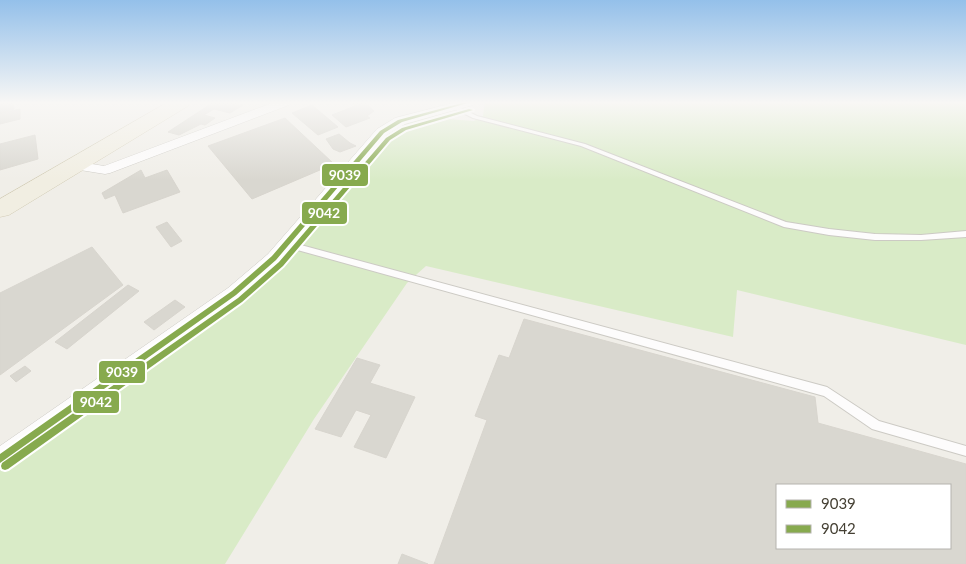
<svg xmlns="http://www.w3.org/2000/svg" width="966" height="564" font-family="Lato,sans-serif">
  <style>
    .green { fill: #d9ebc7 }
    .building { fill: #d9d7d0; stroke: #d8d5ce; fill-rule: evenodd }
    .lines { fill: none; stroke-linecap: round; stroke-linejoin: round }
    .service-casing { stroke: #cccac4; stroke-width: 2 }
    .minor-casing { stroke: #cccac4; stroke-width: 1 }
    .primary-casing { stroke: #d2ccb5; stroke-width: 1 }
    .service { fill: #fdfcfc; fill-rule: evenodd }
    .minor { fill: #fdfcfc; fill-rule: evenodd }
    .primary { fill: #f1eee2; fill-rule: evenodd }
    .bus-1-casing { stroke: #fff; stroke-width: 4 }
    .bus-2-casing { stroke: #fff; stroke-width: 4 }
    .bus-1 { fill: #87aa4e; fill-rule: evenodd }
    .bus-2 { fill: #87aa4e; fill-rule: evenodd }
    .line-badge { stroke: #fff; stroke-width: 2 }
    .badge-label { font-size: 14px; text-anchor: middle; font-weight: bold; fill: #fff }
  </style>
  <rect width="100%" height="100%" fill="#f0eee8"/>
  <path class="green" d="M 485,102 L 966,102 L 966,345 L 737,290 L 733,337 L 426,266 L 407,283 L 314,419 L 225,564 L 0,564 L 0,454 L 257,270 L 369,154 L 407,123 L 421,117 L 474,121 L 483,116 Z"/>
  <g class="building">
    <path d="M 0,102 L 13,102 L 14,109 L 0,113 Z"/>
    <path d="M 214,102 L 232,102 L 243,105 L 230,113 L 214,109 L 204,115 L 215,118 L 205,125 L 201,124 L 179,135 L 168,132 Z"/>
    <path d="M 351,102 L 364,102 L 374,111 L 367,116 L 370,118 L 346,127 L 332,115 L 355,106 Z"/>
    <path d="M 312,105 L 338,127 L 318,135 L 292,113 Z"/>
    <path d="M 20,109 L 20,119 L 0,124 L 0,113 Z"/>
    <path d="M 285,118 L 334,164 L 252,199 L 208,146 Z"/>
    <path d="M 339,134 L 350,143 L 356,146 L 340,152 L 333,149 L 326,139 Z"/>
    <path d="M 35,135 L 38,159 L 0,170 L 0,144 Z"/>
    <path d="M 141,170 L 145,178 L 167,170 L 180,192 L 123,213 L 115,195 L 105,199 L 102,193 Z"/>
    <path d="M 167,222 L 182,241 L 171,247 L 156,227 Z"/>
    <path d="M 92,247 L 123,285 L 0,375 L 0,293 Z"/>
    <path d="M 128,285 L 139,291 L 67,349 L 55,342 Z"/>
    <path d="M 175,300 L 185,307 L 154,330 L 144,322 Z"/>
    <path d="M 524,319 L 815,397 L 818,423 L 966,464 L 966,564 L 434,564 L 487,420 L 475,416 L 499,355 L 509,358 ZM 777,485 L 950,485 L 950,548 L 777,548 Z"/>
    <path d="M 357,358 L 380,365 L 370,383 L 415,397 L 386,458 L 354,447 L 371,415 L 356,410 L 341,437 L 315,429 Z"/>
    <path d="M 25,366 L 31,371 L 16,382 L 10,376 Z"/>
    <path d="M 402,554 L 428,564 L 398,564 Z"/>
  </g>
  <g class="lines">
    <defs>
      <g id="service">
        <path d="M 451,105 L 455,105 L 477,116 L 585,144 L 786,222 L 829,229 L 875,234 L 921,235 L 966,231 L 966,237 L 921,240 L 875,240 L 829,235 L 784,227 L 581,146 L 473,118 L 451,107 Z"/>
        <path d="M 286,241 L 827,387 L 879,421 L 966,446 L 966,456 L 872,429 L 824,396 L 283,246 L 282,244 L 283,242 Z"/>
      </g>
      <g id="minor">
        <path d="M 275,102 L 291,102 L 289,105 L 110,173 L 105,174 L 74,169 L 67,165 L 74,161 L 104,166 Z"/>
        <path d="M 457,102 L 475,102 L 473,105 L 405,124 L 387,135 L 280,262 L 240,298 L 8,467 L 0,470 L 0,446 L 228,288 L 268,254 L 377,129 L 395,118 Z"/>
      </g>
      <path id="primary" d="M 168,102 L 191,102 L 188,106 L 9,215 L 0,217 L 0,199 Z"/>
    </defs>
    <use href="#service" class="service-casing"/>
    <use href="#minor" class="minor-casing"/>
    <use href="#primary" class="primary-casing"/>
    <use href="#service" class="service"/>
    <use href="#minor" class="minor"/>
    <use href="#primary" class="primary"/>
    <defs>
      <path id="bus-1" d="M 466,102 L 471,102 L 402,122 L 384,133 L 276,260 L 236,295 L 0,463 L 0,454 L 232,291 L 272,256 L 380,131 L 398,120 Z"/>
      <path id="bus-2" d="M 469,109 L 473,110 L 406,130 L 390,140 L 283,266 L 242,302 L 8,469 L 5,470 L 2,469 L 1,466 L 2,463 L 238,298 L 279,262 L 386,138 L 402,128 Z"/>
    </defs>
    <use href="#bus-1" class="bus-1-casing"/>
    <use href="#bus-2" class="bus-2-casing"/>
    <use href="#bus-1" class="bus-1"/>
    <use href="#bus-2" class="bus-2"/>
  </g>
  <linearGradient id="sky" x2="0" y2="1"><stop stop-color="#94c0ea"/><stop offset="0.57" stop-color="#f8f7f5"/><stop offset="1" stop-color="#f8f7f5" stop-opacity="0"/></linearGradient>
  <rect width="966" height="180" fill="url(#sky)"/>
  <g class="line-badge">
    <rect x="321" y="163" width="48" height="24" rx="5" fill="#87aa4e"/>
    <rect x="301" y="201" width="47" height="24" rx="5" fill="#87aa4e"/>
    <rect x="98" y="360" width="48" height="24" rx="5" fill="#87aa4e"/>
    <rect x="72" y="390" width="48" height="24" rx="5" fill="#87aa4e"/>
  </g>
  <g class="badge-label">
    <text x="345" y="180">9039</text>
    <text x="324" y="218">9042</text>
    <text x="122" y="377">9039</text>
    <text x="96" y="407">9042</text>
  </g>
  <rect x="776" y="484" width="175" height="65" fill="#ffffff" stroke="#b5b3ae"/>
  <rect x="786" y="500" width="25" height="8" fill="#87aa4e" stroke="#b5b3ae"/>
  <text x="821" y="509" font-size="15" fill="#454034">9039</text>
  <rect x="786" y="525" width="25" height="8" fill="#87aa4e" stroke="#b5b3ae"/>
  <text x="821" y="534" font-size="15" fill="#454034">9042</text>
</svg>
